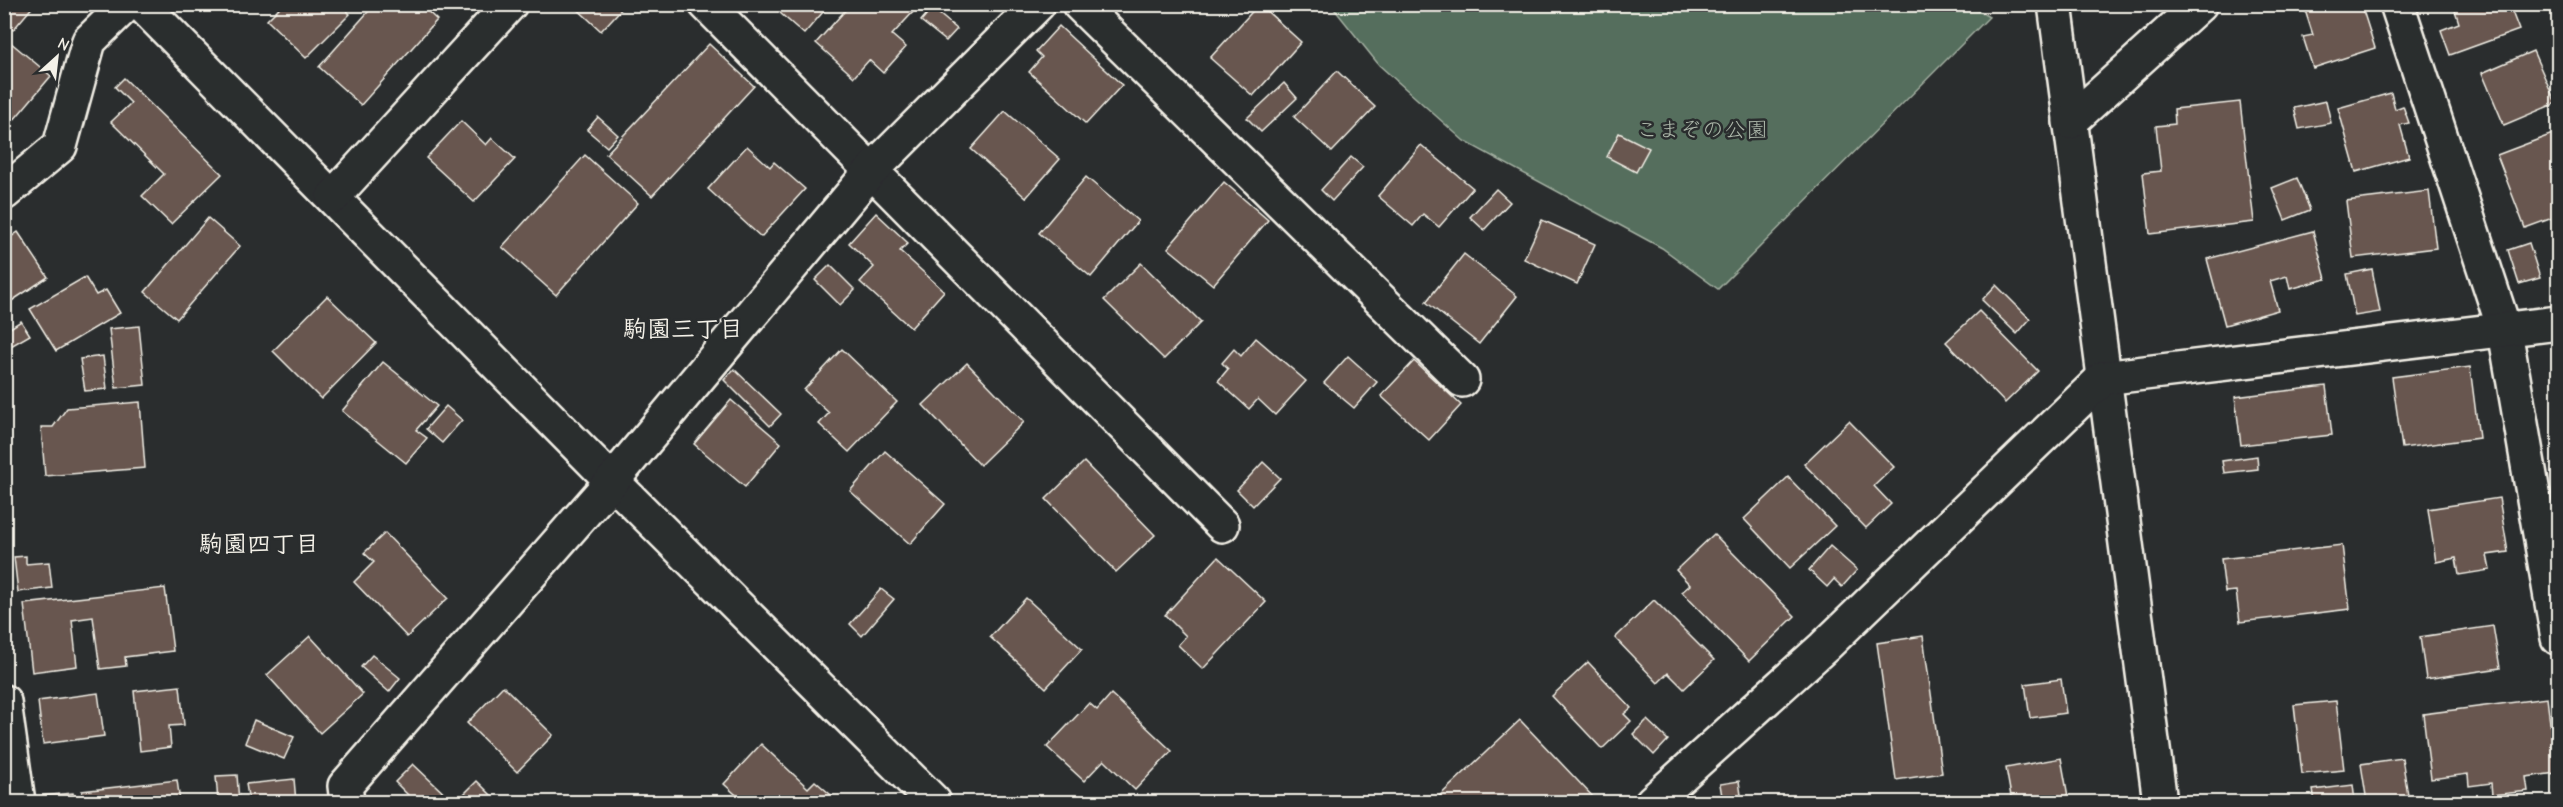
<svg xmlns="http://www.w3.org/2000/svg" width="2563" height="807" font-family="'Comic Neue','Klee One',sans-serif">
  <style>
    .green { fill: #546e5d; stroke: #a4b0a2; stroke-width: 1.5 }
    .building { fill: #67574f; stroke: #f4f1e8; stroke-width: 1.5 }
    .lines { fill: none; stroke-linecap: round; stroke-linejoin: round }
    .minor-casing { stroke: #f4f1e8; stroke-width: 38 }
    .minor { stroke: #2a2d2e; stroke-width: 33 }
    .labels { text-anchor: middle; stroke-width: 5; stroke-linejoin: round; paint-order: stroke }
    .park-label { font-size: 22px; fill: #acb6a9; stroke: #2a2d2e }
    .neighbourhood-label { font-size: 24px; font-weight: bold; fill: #f4f1e8; stroke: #2a2d2e }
  </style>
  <rect width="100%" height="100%" fill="#2a2d2e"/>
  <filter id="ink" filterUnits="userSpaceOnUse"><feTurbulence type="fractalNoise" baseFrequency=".0167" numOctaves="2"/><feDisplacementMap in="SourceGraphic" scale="12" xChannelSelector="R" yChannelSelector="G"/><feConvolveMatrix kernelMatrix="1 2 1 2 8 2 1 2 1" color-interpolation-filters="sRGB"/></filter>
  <g filter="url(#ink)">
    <path class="green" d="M 1967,4 L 1989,17 L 1718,289 L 1662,248 L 1464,141 L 1379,65 L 1331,5 Z"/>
    <g class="building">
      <path d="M 4,4 L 35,4 L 13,30 L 4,23 Z"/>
      <path d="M 283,4 L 340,4 L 350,14 L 306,58 L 267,20 Z"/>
      <path d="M 375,4 L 420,4 L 437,20 L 361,105 L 319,67 Z"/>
      <path d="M 572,4 L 626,4 L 601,31 Z"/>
      <path d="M 788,4 L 830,4 L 804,34 L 780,13 Z"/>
      <path d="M 851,4 L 907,4 L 914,11 L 892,35 L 906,47 L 883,73 L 869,60 L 854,77 L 816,43 Z"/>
      <path d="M 1259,4 L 1301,42 L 1253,96 L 1210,58 Z"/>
      <path d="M 2303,4 L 2361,4 L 2375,48 L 2313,68 L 2303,37 L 2313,35 Z"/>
      <path d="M 2453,4 L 2509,4 L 2519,30 L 2450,55 L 2441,30 L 2459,23 Z"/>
      <path d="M 932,8 L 957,29 L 946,41 L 921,21 Z"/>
      <path d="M 1059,26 L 1122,85 L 1086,124 L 1029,72 L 1042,57 L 1036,51 Z"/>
      <path d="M 4,37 L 51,76 L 13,121 L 4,113 Z"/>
      <path d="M 709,44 L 754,86 L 652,196 L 606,154 Z"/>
      <path d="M 2533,51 L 2556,103 L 2504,125 L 2482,73 Z"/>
      <path d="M 1337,71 L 1375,107 L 1332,152 L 1294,117 Z"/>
      <path d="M 124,78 L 222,174 L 171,224 L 142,196 L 164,174 L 111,122 L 131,103 L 115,87 Z"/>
      <path d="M 1284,83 L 1297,98 L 1261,132 L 1247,118 Z"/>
      <path d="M 2391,93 L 2395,109 L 2403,106 L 2409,123 L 2400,125 L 2409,157 L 2356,172 L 2338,108 Z"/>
      <path d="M 2326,101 L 2331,123 L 2299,129 L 2294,108 Z"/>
      <path d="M 2240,102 L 2254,222 L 2150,234 L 2143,173 L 2161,171 L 2156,126 L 2175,124 L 2174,109 Z"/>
      <path d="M 1005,111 L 1060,159 L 1026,198 L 971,149 Z"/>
      <path d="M 598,117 L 618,135 L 607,147 L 587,130 Z"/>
      <path d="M 461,121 L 486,145 L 492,138 L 515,159 L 474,202 L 426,158 Z"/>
      <path d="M 2558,132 L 2558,216 L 2525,228 L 2497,155 Z"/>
      <path d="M 1619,133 L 1649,148 L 1636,172 L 1607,157 Z"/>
      <path d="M 1421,145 L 1473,188 L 1439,227 L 1423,214 L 1413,226 L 1378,196 Z"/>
      <path d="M 747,146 L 770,167 L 774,162 L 805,189 L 761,237 L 708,189 Z"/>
      <path d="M 585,155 L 638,203 L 556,295 L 502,247 Z"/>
      <path d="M 1351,157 L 1363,167 L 1332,201 L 1321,190 Z"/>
      <path d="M 1086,177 L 1138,221 L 1091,277 L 1039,233 Z"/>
      <path d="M 2297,178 L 2310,210 L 2285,220 L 2272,188 Z"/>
      <path d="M 1224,182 L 1268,220 L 1213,285 L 1168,248 Z"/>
      <path d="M 1496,189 L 1510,202 L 1484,230 L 1470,217 Z"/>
      <path d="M 2429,191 L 2436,248 L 2353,258 L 2346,201 Z"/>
      <path d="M 876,213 L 908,243 L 900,251 L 944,291 L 911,328 L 860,282 L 874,267 L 849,243 Z"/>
      <path d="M 208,218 L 240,246 L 177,319 L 145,292 Z"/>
      <path d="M 1542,220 L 1595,244 L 1577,284 L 1524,259 Z"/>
      <path d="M 2313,231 L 2326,279 L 2290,289 L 2287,276 L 2270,281 L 2278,310 L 2225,325 L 2207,259 Z"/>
      <path d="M 18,232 L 48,277 L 4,306 L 4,242 Z"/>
      <path d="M 2529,243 L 2540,278 L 2519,284 L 2508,250 Z"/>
      <path d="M 1464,254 L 1517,296 L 1479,344 L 1426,302 Z"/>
      <path d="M 1141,263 L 1201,322 L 1164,359 L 1104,300 Z"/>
      <path d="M 830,265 L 855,290 L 840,305 L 815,280 Z"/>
      <path d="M 2372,269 L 2380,312 L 2355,316 L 2347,274 Z"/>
      <path d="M 85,277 L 96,295 L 106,290 L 120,313 L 56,351 L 30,309 Z"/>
      <path d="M 1996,285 L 2030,319 L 2017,334 L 1982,300 Z"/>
      <path d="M 327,296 L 376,343 L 321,399 L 273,351 Z"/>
      <path d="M 1979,311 L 2038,371 L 2005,403 L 1946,342 Z"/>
      <path d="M 21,321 L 30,335 L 4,350 L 4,332 Z"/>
      <path d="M 139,326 L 145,385 L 116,388 L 109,329 Z"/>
      <path d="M 1256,338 L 1306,381 L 1275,415 L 1258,399 L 1249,409 L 1218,381 L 1228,369 L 1222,363 L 1234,349 L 1241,356 Z"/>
      <path d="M 842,349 L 897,402 L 849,452 L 819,424 L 829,413 L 804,390 Z"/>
      <path d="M 103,356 L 107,389 L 85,391 L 80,359 Z"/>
      <path d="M 1348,356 L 1377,382 L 1354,408 L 1324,383 Z"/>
      <path d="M 1414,361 L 1461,405 L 1429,440 L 1381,396 Z"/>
      <path d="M 383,362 L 437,406 L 416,430 L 427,438 L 406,463 L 342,411 Z"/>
      <path d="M 967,363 L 1024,422 L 980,465 L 923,405 Z"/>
      <path d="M 2470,367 L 2479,438 L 2402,448 L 2392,377 Z"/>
      <path d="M 734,369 L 781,414 L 770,426 L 724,380 Z"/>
      <path d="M 2326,386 L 2332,435 L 2241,445 L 2235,397 Z"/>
      <path d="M 731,400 L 781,443 L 745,487 L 694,444 Z"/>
      <path d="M 140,402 L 145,468 L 45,476 L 41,427 L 53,427 L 67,408 Z"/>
      <path d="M 446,406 L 462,420 L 442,443 L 426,429 Z"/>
      <path d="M 1849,421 L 1894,467 L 1874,486 L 1891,504 L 1866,528 L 1804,464 Z"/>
      <path d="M 885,451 L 945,504 L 910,544 L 850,491 Z"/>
      <path d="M 2257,456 L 2258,469 L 2224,473 L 2222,461 Z"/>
      <path d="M 1084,462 L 1155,535 L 1116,572 L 1046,499 Z"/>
      <path d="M 1263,462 L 1280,478 L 1253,506 L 1237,490 Z"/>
      <path d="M 1788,477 L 1835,526 L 1790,568 L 1744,519 Z"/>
      <path d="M 2499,498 L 2508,552 L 2487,555 L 2490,570 L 2459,575 L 2456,558 L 2436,562 L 2428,509 Z"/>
      <path d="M 385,533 L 448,598 L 407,637 L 354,582 L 374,562 L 364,553 Z"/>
      <path d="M 1714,534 L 1795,616 L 1749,661 L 1682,592 L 1690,585 L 1676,570 Z"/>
      <path d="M 2342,545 L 2350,609 L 2240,622 L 2236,591 L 2225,592 L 2221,559 Z"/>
      <path d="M 1830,546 L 1857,570 L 1842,587 L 1834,579 L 1827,587 L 1809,570 Z"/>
      <path d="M 26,556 L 26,564 L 49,562 L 52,588 L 18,592 L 14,557 Z"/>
      <path d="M 1218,557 L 1266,602 L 1203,669 L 1178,645 L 1186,636 L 1165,615 Z"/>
      <path d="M 165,588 L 173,651 L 125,657 L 126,666 L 100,669 L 93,617 L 72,620 L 77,666 L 32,672 L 24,604 Z"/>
      <path d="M 881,589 L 894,599 L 862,636 L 850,624 Z"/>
      <path d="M 1026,598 L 1082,649 L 1046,688 L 990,637 Z"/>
      <path d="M 1654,600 L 1714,660 L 1684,689 L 1668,673 L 1658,683 L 1615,638 Z"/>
      <path d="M 2493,626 L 2500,668 L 2426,679 L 2420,637 Z"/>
      <path d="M 310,636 L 363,694 L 320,733 L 267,675 Z"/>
      <path d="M 1923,636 L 1942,773 L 1896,780 L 1877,643 Z"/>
      <path d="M 372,655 L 400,678 L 389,692 L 361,667 Z"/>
      <path d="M 1588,662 L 1631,708 L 1624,714 L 1631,721 L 1602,749 L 1552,696 Z"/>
      <path d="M 2061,679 L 2066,713 L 2030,718 L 2025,684 Z"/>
      <path d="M 180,686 L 184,725 L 169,726 L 171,747 L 140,751 L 134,691 Z"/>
      <path d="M 503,686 L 553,735 L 517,772 L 467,723 Z"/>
      <path d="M 98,693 L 104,736 L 43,744 L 38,701 Z"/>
      <path d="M 1111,694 L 1172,751 L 1135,790 L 1104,760 L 1084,781 L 1047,747 L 1089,703 L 1097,710 Z"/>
      <path d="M 2547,698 L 2556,773 L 2526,777 L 2528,791 L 2492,795 L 2491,783 L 2469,786 L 2468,774 L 2431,779 L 2423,714 Z"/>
      <path d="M 2336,701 L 2344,770 L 2302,774 L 2294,705 Z"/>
      <path d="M 254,720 L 294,737 L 284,759 L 245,743 Z"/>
      <path d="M 1520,720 L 1596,800 L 1593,802 L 1520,802 L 1516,799 L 1512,802 L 1433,802 Z"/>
      <path d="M 1647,720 L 1668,740 L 1654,755 L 1633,734 Z"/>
      <path d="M 761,744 L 808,788 L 815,781 L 839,802 L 744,802 L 724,784 Z"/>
      <path d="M 2061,758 L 2069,802 L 2012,802 L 2006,768 Z"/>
      <path d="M 2402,758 L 2409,802 L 2367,802 L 2361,764 Z"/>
      <path d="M 413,764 L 453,802 L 415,802 L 395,782 Z"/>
      <path d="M 237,775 L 239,802 L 218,802 L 216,776 Z"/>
      <path d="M 294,779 L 296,802 L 249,802 L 246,784 Z"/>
      <path d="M 177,780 L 180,802 L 84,802 L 82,791 Z"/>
      <path d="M 477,781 L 498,802 L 467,802 L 461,797 Z"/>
      <path d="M 1739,781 L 1742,802 L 1723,802 L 1720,784 Z"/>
      <path d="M 2353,785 L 2355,802 L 2315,802 L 2313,790 Z"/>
      <path d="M 73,793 L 74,802 L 41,802 L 41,796 Z"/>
    </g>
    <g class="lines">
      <defs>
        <g id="minor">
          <path d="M 141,4 L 612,481 L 934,802"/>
          <path d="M 706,4 L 1222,525"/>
          <path d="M 1079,4 L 1462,380"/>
          <path d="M 2055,4 L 2160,802"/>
          <path d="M 2397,4 L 2505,331 L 2558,638"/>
          <path d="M 2070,122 L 2200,4"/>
          <path d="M 4,193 L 60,146 L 89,41 L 127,4"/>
          <path d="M 333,197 L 510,4"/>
          <path d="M 4,702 L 18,802"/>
          <path d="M 347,802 L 345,786 L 612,481 L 872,170 L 1038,4"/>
          <path d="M 1652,802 L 1824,647 L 2103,378 L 2558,323"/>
        </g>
      </defs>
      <use href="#minor" class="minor-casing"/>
      <use href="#minor" class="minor"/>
    </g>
  </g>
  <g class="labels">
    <g class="park-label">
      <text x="1702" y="137">こまぞの公園</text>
    </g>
    <g class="neighbourhood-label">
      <text x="683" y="337">駒園三丁目</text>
      <text x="259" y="552">駒園四丁目</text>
    </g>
  </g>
  <rect width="2563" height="807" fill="none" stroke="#2a2d2e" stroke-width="24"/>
  <rect x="12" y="12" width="2539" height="783" fill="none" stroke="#f4f1e8" stroke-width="2" filter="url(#ink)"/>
  <g transform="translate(57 57) rotate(27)" stroke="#2a2d2e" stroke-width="4.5" paint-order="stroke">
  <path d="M0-4.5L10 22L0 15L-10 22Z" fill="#f4f1e8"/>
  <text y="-9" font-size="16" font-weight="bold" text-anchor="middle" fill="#f4f1e8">N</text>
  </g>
</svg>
